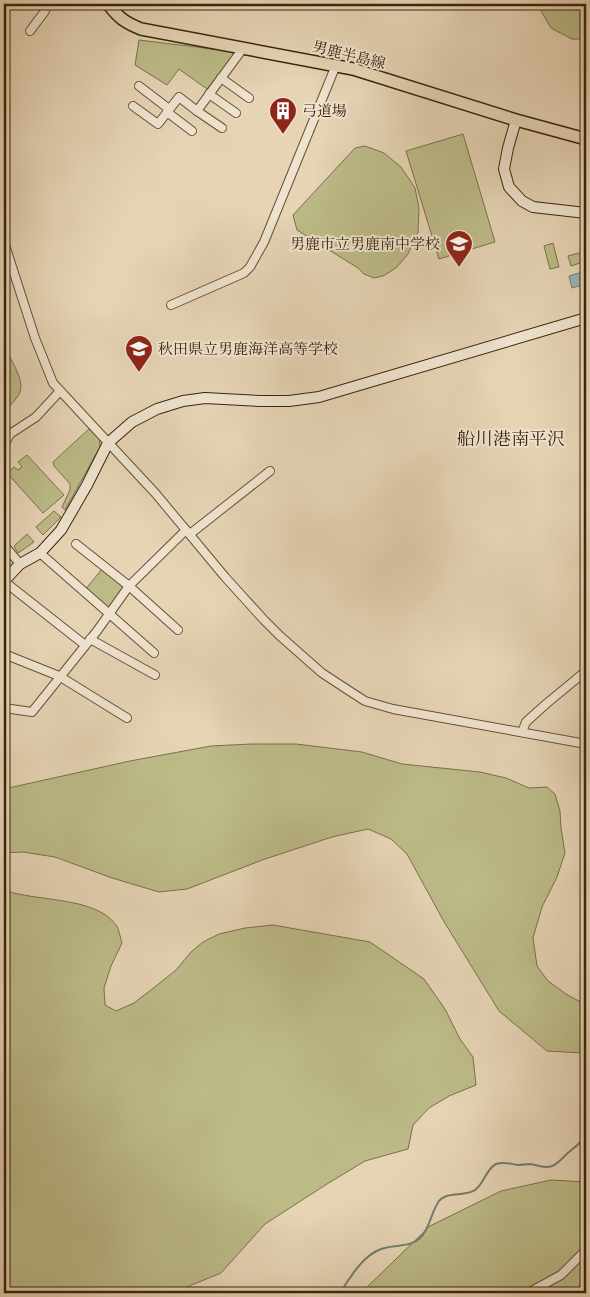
<svg xmlns="http://www.w3.org/2000/svg" width="590" height="1297" font-family="'IM FELL DW Pica','Noto Serif JP',serif">
  <style>
    .green { fill: #bcbb88; stroke: #7a704a }
    .water { fill: #98b7b5; stroke: #727d71 }
    .lines { fill: none; stroke-linecap: round; stroke-linejoin: round }
    .stream { stroke: #727d71; stroke-width: 2 }
    .street-casing { stroke: #645136; stroke-width: 10 }
    .secondary-casing { stroke: #39250b; stroke-width: 12 }
    .primary-casing { stroke: #39250b; stroke-width: 14 }
    .street { stroke: #efe3cf; stroke-width: 8 }
    .secondary { stroke: #efe3cf; stroke-width: 10 }
    .primary { stroke: #e6d4b5; stroke-width: 11 }
    .labels { text-anchor: middle; stroke-width: 4; stroke-linejoin: round; paint-order: stroke }
    .street-label { font-size: 15px; fill: #39250b; stroke: #efe3cf }
    .poi-label { font-size: 15px; fill: #39250b; stroke: #efe3cf; text-anchor: start }
    .quarter-label { font-size: 18px; fill: #39250b; stroke: #efe3cf }
  </style>
  <rect width="100%" height="100%" fill="#e6d4b5"/>
  <filter id="stains"><feTurbulence type="fractalNoise" baseFrequency=".004" numOctaves="4"/><feColorMatrix values="0 0 0 0 .2 0 0 0 0 .09 0 0 0 0 .02 0 0 0 .5 -.17"/></filter>
  <radialGradient id="worn" r=".72"><stop offset=".6" stop-color="#630" stop-opacity="0"/><stop offset="1" stop-color="#630" stop-opacity=".3"/></radialGradient>
  <g class="green">
    <path d="M 537,4 L 586,4 L 586,39 L 572,39 L 551,28 Z"/>
    <path d="M 139,40 L 237,52 L 207,89 L 179,69 L 167,85 L 135,65 Z"/>
    <path d="M 463,134 L 495,242 L 439,259 L 406,151 Z"/>
    <path d="M 365,146 L 384,153 L 401,167 L 415,188 L 419,208 L 418,232 L 408,254 L 396,268 L 383,276 L 374,278 L 364,274 L 358,268 L 297,230 L 293,215 L 355,148 Z"/>
    <path d="M 553,243 L 559,267 L 550,269 L 544,246 Z"/>
    <path d="M 586,251 L 586,261 L 571,266 L 568,256 Z"/>
    <path d="M 4,346 C 9,357 25,380 20,392 C 17,399 9,407 4,411 Z"/>
    <path d="M 89,429 L 99,436 L 100,447 L 65,510 L 62,507 L 70,490 L 70,484 L 54,466 L 53,462 Z"/>
    <path d="M 27,455 L 64,495 L 43,513 L 7,473 L 14,467 L 18,470 L 22,467 L 18,462 Z"/>
    <path d="M 54,511 L 61,517 L 43,535 L 36,527 Z"/>
    <path d="M 27,534 L 34,542 L 18,553 L 14,546 Z"/>
    <path d="M 102,569 L 125,588 L 107,610 L 85,590 Z"/>
    <path d="M 251,744 L 296,744 L 362,752 L 402,764 L 480,772 L 506,778 L 529,788 L 547,787 L 555,794 L 560,811 L 561,828 L 565,853 L 557,877 L 542,907 L 533,938 L 537,966 L 548,981 L 566,994 L 586,1005 L 586,1051 L 582,1053 L 547,1051 L 499,1011 L 443,920 L 407,854 L 391,839 L 368,829 L 332,837 L 265,859 L 187,889 L 159,892 L 112,878 L 55,857 L 23,852 L 4,853 L 4,789 L 130,761 L 211,746 Z"/>
    <path d="M 4,890 C 36,902 95,896 116,925 C 119,929 120,937 122,943 L 111,966 L 104,988 L 105,1005 L 116,1011 L 134,1003 L 151,990 L 176,970 L 191,952 L 203,942 L 219,934 L 245,928 L 273,925 L 370,942 L 424,979 L 445,1009 L 460,1039 L 473,1057 L 476,1085 L 449,1096 L 429,1108 L 413,1125 L 408,1149 L 365,1161 L 327,1184 L 265,1224 L 221,1273 L 172,1293 L 4,1293 Z"/>
    <path d="M 551,1180 L 586,1182 L 586,1293 L 361,1293 L 430,1226 L 501,1191 Z"/>
  </g>
  <path class="water" d="M 586,271 L 586,284 L 572,288 L 569,276 Z"/>
  <g class="lines">
    <path class="stream" d="M 340,1293 C 350,1278 362,1256 381,1249 C 394,1244 410,1248 420,1238 C 430,1229 431,1212 439,1201 C 447,1191 465,1197 475,1190 C 484,1184 486,1169 496,1164 C 504,1161 510,1164 518,1165 C 522,1165 526,1164 530,1164 C 538,1165 543,1169 552,1166 C 558,1164 564,1156 569,1152 C 576,1146 584,1141 586,1132"/>
    <defs>
      <g id="street">
        <path d="M 30,31 L 45,11 L 47,4"/>
        <path d="M 221,78 L 249,98"/>
        <path d="M 139,86 L 169,109"/>
        <path d="M 209,94 L 236,113"/>
        <path d="M 133,106 L 158,124 L 179,97 L 197,111 L 244,47"/>
        <path d="M 197,111 L 222,128"/>
        <path d="M 167,112 L 192,131"/>
        <path d="M 4,242 L 35,338 L 53,383 L 156,494 L 225,577 L 264,620 L 280,636 L 322,673 L 351,692 L 365,701 L 393,709 L 586,744"/>
        <path d="M 171,305 L 244,273 L 250,267 L 264,242 L 336,65"/>
        <path d="M 4,445 L 10,434 L 36,417 L 60,391"/>
        <path d="M 190,534 L 270,471"/>
        <path d="M 76,544 L 129,586 L 178,630"/>
        <path d="M 4,545 L 20,564"/>
        <path d="M 40,553 L 154,653"/>
        <path d="M 5,582 L 85,645"/>
        <path d="M 90,639 L 155,675"/>
        <path d="M 4,654 L 59,676 L 127,718"/>
        <path d="M 4,708 L 32,712 L 97,631 L 129,586 L 186,530"/>
        <path d="M 522,732 L 526,722 L 546,704 L 586,671"/>
        <path d="M 528,1293 L 561,1275 L 586,1250"/>
      </g>
      <g id="secondary">
        <path d="M 516,120 L 508,148 L 504,169 L 509,187 L 522,201 L 533,207 L 586,213"/>
        <path d="M 4,586 L 6,579 L 20,564 L 40,553 L 61,530 L 87,485 L 108,443 L 132,422 L 157,409 L 183,401 L 205,398 L 260,401 L 289,401 L 319,397 L 586,318"/>
      </g>
      <path id="primary" d="M 108,4 C 119,18 124,22 141,29 L 353,69 L 516,120 L 586,139"/>
    </defs>
    <use href="#street" class="street-casing"/>
    <use href="#secondary" class="secondary-casing"/>
    <use href="#primary" class="primary-casing"/>
    <use href="#street" class="street"/>
    <use href="#secondary" class="secondary"/>
    <use href="#primary" class="primary"/>
  </g>
  <defs>
    <symbol id="building-pin" viewBox="-11 -11 22 30"><path d="M0 17L-7.5 6A9.5 9.5 0 1 1 7.5 6Z" fill="#8f2418" stroke="#efe3cf"/><path d="M-4-6H4V6H1V3H-1V6H-4ZM-2.5-4.3h1.7v1.8h-1.7ZM.8-4.3h1.7v1.8H.8ZM-2.5-1h1.7V.8h-1.7ZM.8-1h1.7V.8H.8Z" fill="#fff"/></symbol>
    <symbol id="school-pin" viewBox="-11 -11 22 30"><path d="M0 17L-7.5 6A9.5 9.5 0 1 1 7.5 6Z" fill="#8f2418" stroke="#efe3cf"/><path d="M0-5L7-2L0 1L-7-2ZM-4 1L0 2.5L4 1V4Q0 6-4 4Z" fill="#fff"/></symbol>
  </defs>
  <g fill-rule="evenodd">
    <use href="#building-pin" x="267" y="95" width="32" height="43"/>
    <use href="#school-pin" x="443" y="228" width="32" height="43"/>
    <use href="#school-pin" x="123" y="333" width="32" height="43"/>
  </g>
  <g class="labels">
    <g class="street-label">
      <text transform="translate(349 55) rotate(14)" y="5">男鹿半島線</text>
    </g>
    <g class="poi-label">
      <text x="302" y="116">弓道場</text>
      <text x="440" y="249" text-anchor="end">男鹿市立男鹿南中学校</text>
      <text x="158" y="354">秋田県立男鹿海洋高等学校</text>
    </g>
    <g class="quarter-label">
      <text x="511" y="445">船川港南平沢</text>
    </g>
  </g>
  <rect width="590" height="1297" fill="none" stroke="#e6d4b5" stroke-width="20"/>
  <rect x="5" y="5" width="580" height="1287" fill="none" stroke="#39250b" stroke-width="2.5"/>
  <rect x="10" y="10" width="570" height="1277" fill="none" stroke="#39250b"/>
  <rect width="100%" height="100%" filter="url(#stains)"/>
  <rect width="100%" height="100%" fill="url(#worn)"/>
</svg>
